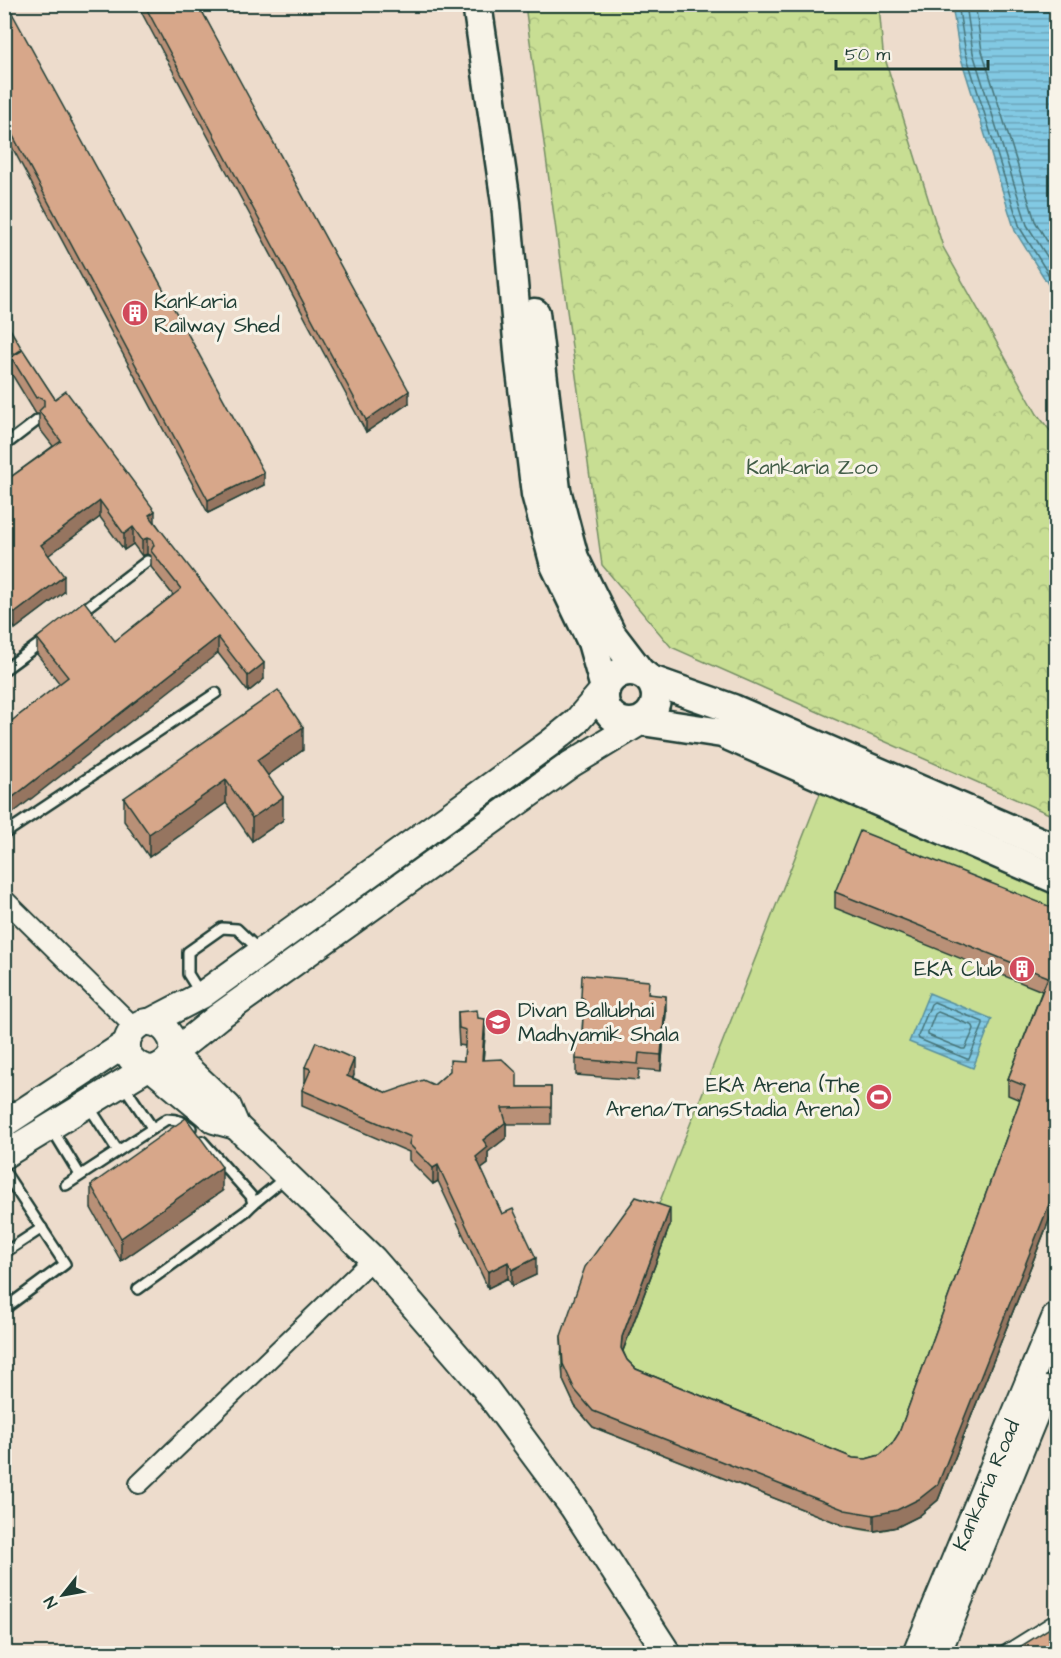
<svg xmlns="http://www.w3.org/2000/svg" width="1061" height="1658" font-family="'Architects Daughter',sans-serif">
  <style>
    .green { fill: #c8de93; stroke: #748e64; stroke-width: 1.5 }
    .forest { fill: url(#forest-crowns); stroke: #748e64; stroke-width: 1.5 }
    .water { fill: url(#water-rules); stroke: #5a919d; stroke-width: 1.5 }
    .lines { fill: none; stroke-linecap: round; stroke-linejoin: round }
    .shore { stroke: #47757a; stroke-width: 1.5 }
    .lane-casing { stroke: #1f3d34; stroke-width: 14 }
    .street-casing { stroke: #1f3d34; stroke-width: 22 }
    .secondary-casing { stroke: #1f3d34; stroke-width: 30 }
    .primary-casing { stroke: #1f3d34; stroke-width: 33 }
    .lane { stroke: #f7f3e8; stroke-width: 9 }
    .street { stroke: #f7f3e8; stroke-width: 18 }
    .secondary { stroke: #f7f3e8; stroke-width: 26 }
    .primary { stroke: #f7f3e8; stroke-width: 28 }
    .wall { fill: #b99077; stroke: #1f3d34; stroke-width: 1.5 }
    .shaded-wall { fill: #967561; stroke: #1f3d34; stroke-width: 1.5 }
    .building { fill: #d7a78a; stroke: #1f3d34; stroke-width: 1.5 }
    .labels { text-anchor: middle; stroke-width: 6; stroke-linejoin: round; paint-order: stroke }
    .poi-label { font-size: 21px; fill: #1f3d34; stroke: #f7f3e8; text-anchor: start }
    .park-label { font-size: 21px; fill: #415d47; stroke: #f7f3e8 }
    .street-label { font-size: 21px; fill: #1f3d34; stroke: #f7f3e8 }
  </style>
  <defs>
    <pattern id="forest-crowns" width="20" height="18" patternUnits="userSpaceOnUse" patternTransform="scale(1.5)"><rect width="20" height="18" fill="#c8de93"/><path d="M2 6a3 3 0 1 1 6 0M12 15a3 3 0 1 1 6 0" fill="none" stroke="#abbf7f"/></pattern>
    <pattern id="water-rules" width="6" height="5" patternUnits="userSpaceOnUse" patternTransform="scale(1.5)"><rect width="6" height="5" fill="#82c9e3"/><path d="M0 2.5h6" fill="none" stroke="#6aa4b9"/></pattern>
  </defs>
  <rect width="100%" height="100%" fill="#eddccc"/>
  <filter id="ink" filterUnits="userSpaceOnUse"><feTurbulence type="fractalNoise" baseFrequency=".0167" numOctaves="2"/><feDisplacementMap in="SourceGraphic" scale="12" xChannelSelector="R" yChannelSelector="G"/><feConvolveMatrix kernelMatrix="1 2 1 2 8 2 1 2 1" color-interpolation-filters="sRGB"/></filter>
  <g filter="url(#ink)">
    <path class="green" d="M 821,791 L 1056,890 L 1056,1203 L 938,1500 C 920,1515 898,1531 874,1531 C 865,1531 854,1528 845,1526 L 593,1427 L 575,1406 L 563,1380 L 561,1352 L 653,1219 Z"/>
    <path class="forest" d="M 525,5 L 879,5 L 883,52 L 943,247 L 1037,414 L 1056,438 L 1056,817 L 671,647 L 602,565 Z"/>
    <g class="water">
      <path d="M 952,5 L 1056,5 L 1056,280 L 1048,284 L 1015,231 L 960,55 Z"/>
      <path d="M 929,993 L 992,1019 L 973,1068 L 909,1042 Z"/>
    </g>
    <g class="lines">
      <g class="shore">
        <path d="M 958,4 L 966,54 L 1020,228 L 1049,275 L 1056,275"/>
        <path d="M 966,4 L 973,53 L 1027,225 L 1053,266 L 1056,268"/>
        <path d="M 975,4 L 982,51 L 1035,221 L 1056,256"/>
        <path d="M 934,1002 L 983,1022 L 983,1025 L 969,1059 L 967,1059 L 919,1039 L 918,1036 L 931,1004 Z"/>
        <path d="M 938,1012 L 973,1026 L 974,1029 L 965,1049 L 962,1049 L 928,1035 L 928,1032 L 935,1014 Z"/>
      </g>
      <defs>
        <g id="lane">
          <path d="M 4,446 L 38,420"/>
          <path d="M 78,614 L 147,561"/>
          <path d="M 4,670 L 46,639"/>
          <path d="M 4,834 L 216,693"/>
          <path d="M 200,993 L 188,974 L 188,952 L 222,928 L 237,929 L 260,951"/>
          <path d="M 122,1083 L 153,1129"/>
          <path d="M 88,1105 L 118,1151"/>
          <path d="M 52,1129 L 80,1175"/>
          <path d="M 4,1171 L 65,1264 L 4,1309"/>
          <path d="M 66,1185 L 167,1119 C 177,1119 184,1121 191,1128"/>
          <path d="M 253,1204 L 286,1177"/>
          <path d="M 4,1253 L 42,1228"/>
          <path d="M 138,1289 L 246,1211 L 253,1204 L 251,1196 L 202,1141"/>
        </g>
        <g id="street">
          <path d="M 4,899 L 135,1028"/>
          <path d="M 139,1484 L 373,1259"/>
          <path d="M 1008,1654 L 1056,1624"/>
        </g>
        <g id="secondary">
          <path d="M 642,721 L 571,764 L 218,1017 L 172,1054 L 228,1107 L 236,1126 L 373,1259 L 484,1387 L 573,1507 L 668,1654"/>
          <path d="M 150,1022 L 202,995 L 550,743 L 576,722 L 605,688"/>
          <path d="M 153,1069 C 201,1053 151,998 130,1034 C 119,1053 136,1068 153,1069 L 214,1120 L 236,1126"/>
          <path d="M 4,1124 L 127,1043"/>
          <path d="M 4,1155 L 145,1069"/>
          <path d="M 916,1654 L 1056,1316"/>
          <path d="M 937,1654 L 1045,1390"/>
        </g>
        <g id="primary">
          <path d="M 477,4 L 506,203 L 520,363 L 536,494 L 555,565 L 592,642 L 605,688"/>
          <path d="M 535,313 L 556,490 L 574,558 L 611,634 L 640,672"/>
          <circle cx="630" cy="697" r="26"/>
          <path d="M 651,680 L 733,709 L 1056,849"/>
          <path d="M 642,721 L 722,733 L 1056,879"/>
        </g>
      </defs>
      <use href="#lane" class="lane-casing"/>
      <use href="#street" class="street-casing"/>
      <use href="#secondary" class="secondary-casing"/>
      <use href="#primary" class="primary-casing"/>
      <use href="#lane" class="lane"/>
      <use href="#street" class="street"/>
      <use href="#secondary" class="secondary"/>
      <use href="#primary" class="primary"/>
    </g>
    <g class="wall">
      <path d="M 4,4 L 264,485 L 208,513 L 4,132 Z"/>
      <path d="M 137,4 L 198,4 L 409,403 L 366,432 Z"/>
      <path d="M 4,333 L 22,350 L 55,399 L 155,522 L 264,679 L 248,692 L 218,653 L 9,723 L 60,684 L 37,654 L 37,638 L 115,641 L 173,595 L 151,567 L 151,556 L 147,554 L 142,556 L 133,544 L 124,550 L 100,517 L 48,555 L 64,592 L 15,629 L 4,615 L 4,482 L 53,446 L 39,428 L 39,414 L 36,414 L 11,373 Z"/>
      <path d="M 303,750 L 268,775 L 283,820 L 252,841 L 226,803 L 149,857 L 124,821 L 124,798 Z"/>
      <path d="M 835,892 L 1056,909 L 1056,1203 L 938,1500 L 919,1516 L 897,1527 L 874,1531 L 845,1526 L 593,1427 L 575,1406 L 563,1380 L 561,1336 L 670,1225 L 623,1351 L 627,1360 L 636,1369 L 853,1458 L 866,1459 L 880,1455 L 892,1444 L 899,1433 L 1020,1100 L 1008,1095 L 1008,1079 L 1042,991 L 835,908 Z"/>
      <path d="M 649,994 L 666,1012 L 661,1071 L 639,1069 L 638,1080 L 576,1075 L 576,1059 L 582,1035 L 583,1015 L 581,1014 L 581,997 Z"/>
      <path d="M 458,1012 L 478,1018 L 485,1035 L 483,1060 L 517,1087 L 551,1087 L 551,1124 L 506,1124 L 506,1138 L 488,1152 L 488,1164 L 481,1169 L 502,1214 L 536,1275 L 512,1286 L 508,1278 L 488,1288 L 438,1181 L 433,1184 L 409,1160 L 409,1152 L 302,1106 L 302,1090 L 305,1081 L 305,1067 L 354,1075 L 353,1078 L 387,1093 L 434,1085 L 450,1071 L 464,1061 L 465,1046 L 459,1045 L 458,1028 Z"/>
      <path d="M 91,1185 L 222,1191 L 121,1261 L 91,1208 Z"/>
    </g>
    <g class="shaded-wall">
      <path d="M 22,349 L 22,365 L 11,357 L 11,373 L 4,377 L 4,361 Z"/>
      <path d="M 409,391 L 409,403 L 366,432 L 366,420 Z"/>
      <path d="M 264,473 L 264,485 L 208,513 L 208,500 Z"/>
      <path d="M 100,501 L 100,517 L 41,561 L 41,545 Z"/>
      <path d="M 155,511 L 155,527 L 149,515 Z"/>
      <path d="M 133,527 L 133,544 L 124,550 L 124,534 Z"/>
      <path d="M 147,538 L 147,554 L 142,556 L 142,540 Z"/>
      <path d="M 64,576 L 64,592 L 15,629 L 15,613 Z"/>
      <path d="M 218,637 L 218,653 L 4,820 L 4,804 Z"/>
      <path d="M 264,663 L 264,679 L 248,692 L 248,676 Z"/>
      <path d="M 303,727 L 303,750 L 257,783 L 257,760 Z"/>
      <path d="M 226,780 L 226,803 L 149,857 L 149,834 Z"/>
      <path d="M 283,797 L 283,820 L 252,841 L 252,818 Z"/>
      <path d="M 666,996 L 666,1012 L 661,1071 L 661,1055 Z"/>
      <path d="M 485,1019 L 485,1035 L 482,1076 L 482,1060 Z"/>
      <path d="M 354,1059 L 354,1075 L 347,1092 L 347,1076 Z"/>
      <path d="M 506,1122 L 506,1138 L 488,1152 L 488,1164 L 476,1173 L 476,1157 L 483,1140 Z"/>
      <path d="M 438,1165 L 438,1181 L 433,1184 L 433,1168 Z"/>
      <path d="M 222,1167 L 222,1191 L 121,1261 L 121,1238 Z"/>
      <path d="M 1056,1187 L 1056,1203 L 938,1500 L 919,1516 L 897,1527 L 874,1531 L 874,1515 Z"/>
      <path d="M 670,1208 L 670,1225 L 622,1353 L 621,1348 L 622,1337 Z"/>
      <path d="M 536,1258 L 536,1275 L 512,1286 L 512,1270 Z"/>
      <path d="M 508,1262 L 508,1278 L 488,1288 L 488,1272 Z"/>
    </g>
    <g class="building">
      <path d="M 4,4 L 7,4 L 264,473 L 208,500 L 4,119 Z"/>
      <path d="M 144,4 L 198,4 L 409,391 L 366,420 Z"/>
      <path d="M 10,329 L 22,349 L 4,361 L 4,333 Z"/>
      <path d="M 23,350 L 55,399 L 66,391 L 155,511 L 149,515 L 264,663 L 248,676 L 218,637 L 4,804 L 4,718 L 9,723 L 68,677 L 37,638 L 84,601 L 115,641 L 181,589 L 151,551 L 154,545 L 152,540 L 147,538 L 142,540 L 133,527 L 124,534 L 100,501 L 41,545 L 64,576 L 15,613 L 4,599 L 4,482 L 61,441 L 39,411 L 44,406 L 44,400 L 40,397 L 36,398 L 11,357 Z"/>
      <path d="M 278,690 L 303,727 L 257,760 L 283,797 L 252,818 L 226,780 L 149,834 L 124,798 Z"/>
      <path d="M 860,831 L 1056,909 L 1056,1187 L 938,1484 L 919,1499 L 897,1510 L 874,1515 L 845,1510 L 593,1411 L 575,1390 L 563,1364 L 561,1336 L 585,1267 L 636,1197 L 670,1208 L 622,1337 L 621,1348 L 627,1360 L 636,1369 L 853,1458 L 866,1459 L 880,1455 L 892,1444 L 899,1433 L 1025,1086 L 1008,1079 L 1048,977 L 835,892 Z"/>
      <path d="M 582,975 L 649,981 L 648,994 L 666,996 L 661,1055 L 639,1053 L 638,1064 L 576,1059 L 577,1034 L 582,1035 L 584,999 L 581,997 Z"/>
      <path d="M 477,1010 L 478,1018 L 485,1019 L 482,1060 L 502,1059 L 517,1073 L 517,1087 L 551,1087 L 551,1107 L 502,1108 L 506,1122 L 483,1140 L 488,1147 L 476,1157 L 502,1214 L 513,1209 L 536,1258 L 512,1270 L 508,1262 L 488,1272 L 438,1165 L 433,1168 L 409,1144 L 411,1137 L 302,1090 L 311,1069 L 305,1067 L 316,1042 L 354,1059 L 347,1076 L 387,1093 L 423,1080 L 434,1085 L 450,1071 L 450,1060 L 464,1061 L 466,1030 L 459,1028 L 458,1012 Z"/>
      <path d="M 186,1118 L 222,1167 L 121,1238 L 91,1185 Z"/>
      <path d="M 1056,1624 L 1056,1653 L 1010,1653 Z"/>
    </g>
  </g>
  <defs>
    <symbol id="building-disc" viewBox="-11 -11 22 22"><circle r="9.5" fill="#d1495b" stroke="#f7f3e8"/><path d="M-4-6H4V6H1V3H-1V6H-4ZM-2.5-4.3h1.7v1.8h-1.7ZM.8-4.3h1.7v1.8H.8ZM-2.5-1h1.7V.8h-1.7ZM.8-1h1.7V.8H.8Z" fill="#fff"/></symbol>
    <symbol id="school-disc" viewBox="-11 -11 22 22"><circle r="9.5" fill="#d1495b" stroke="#f7f3e8"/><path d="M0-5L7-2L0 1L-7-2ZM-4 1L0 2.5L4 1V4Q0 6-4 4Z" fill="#fff"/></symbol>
    <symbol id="stadium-disc" viewBox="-11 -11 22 22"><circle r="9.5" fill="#d1495b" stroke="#f7f3e8"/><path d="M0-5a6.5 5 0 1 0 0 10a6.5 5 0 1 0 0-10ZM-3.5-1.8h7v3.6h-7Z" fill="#fff"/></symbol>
  </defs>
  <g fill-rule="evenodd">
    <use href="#building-disc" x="120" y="298" width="30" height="30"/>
    <use href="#building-disc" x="1007" y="954" width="30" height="30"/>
    <use href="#school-disc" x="483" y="1007" width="30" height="30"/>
    <use href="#stadium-disc" x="864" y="1082" width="30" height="30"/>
  </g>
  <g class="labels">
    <g class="poi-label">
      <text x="154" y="308">Kankaria<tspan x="154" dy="24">Railway Shed</tspan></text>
      <text x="1002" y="976" text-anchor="end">EKA Club</text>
      <text x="518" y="1017">Divan Ballubhai<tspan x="518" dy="24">Madhyamik Shala</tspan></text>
      <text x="860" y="1092" text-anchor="end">EKA Arena (The<tspan x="860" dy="24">Arena/TransStadia Arena)</tspan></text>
    </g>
    <g class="park-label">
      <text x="812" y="474">Kankaria Zoo</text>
    </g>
    <g class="street-label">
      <text transform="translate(986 1485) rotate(-67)" y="7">Kankaria Road</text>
    </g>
  </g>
  <rect width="1061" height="1658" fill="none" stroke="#f7f3e8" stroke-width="24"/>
  <rect x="12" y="12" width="1037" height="1634" fill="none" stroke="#1f3d34" stroke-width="2" filter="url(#ink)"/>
  <g transform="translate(63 1595) rotate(239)" stroke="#f7f3e8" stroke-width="4.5" paint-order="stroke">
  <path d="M0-4.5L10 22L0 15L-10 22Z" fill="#1f3d34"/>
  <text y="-9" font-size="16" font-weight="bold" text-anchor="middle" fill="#1f3d34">N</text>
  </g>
  <path d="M836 60v9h152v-9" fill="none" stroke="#1f3d34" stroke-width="3"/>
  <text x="845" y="60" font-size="18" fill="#1f3d34" stroke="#f7f3e8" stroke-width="4.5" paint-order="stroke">50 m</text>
</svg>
